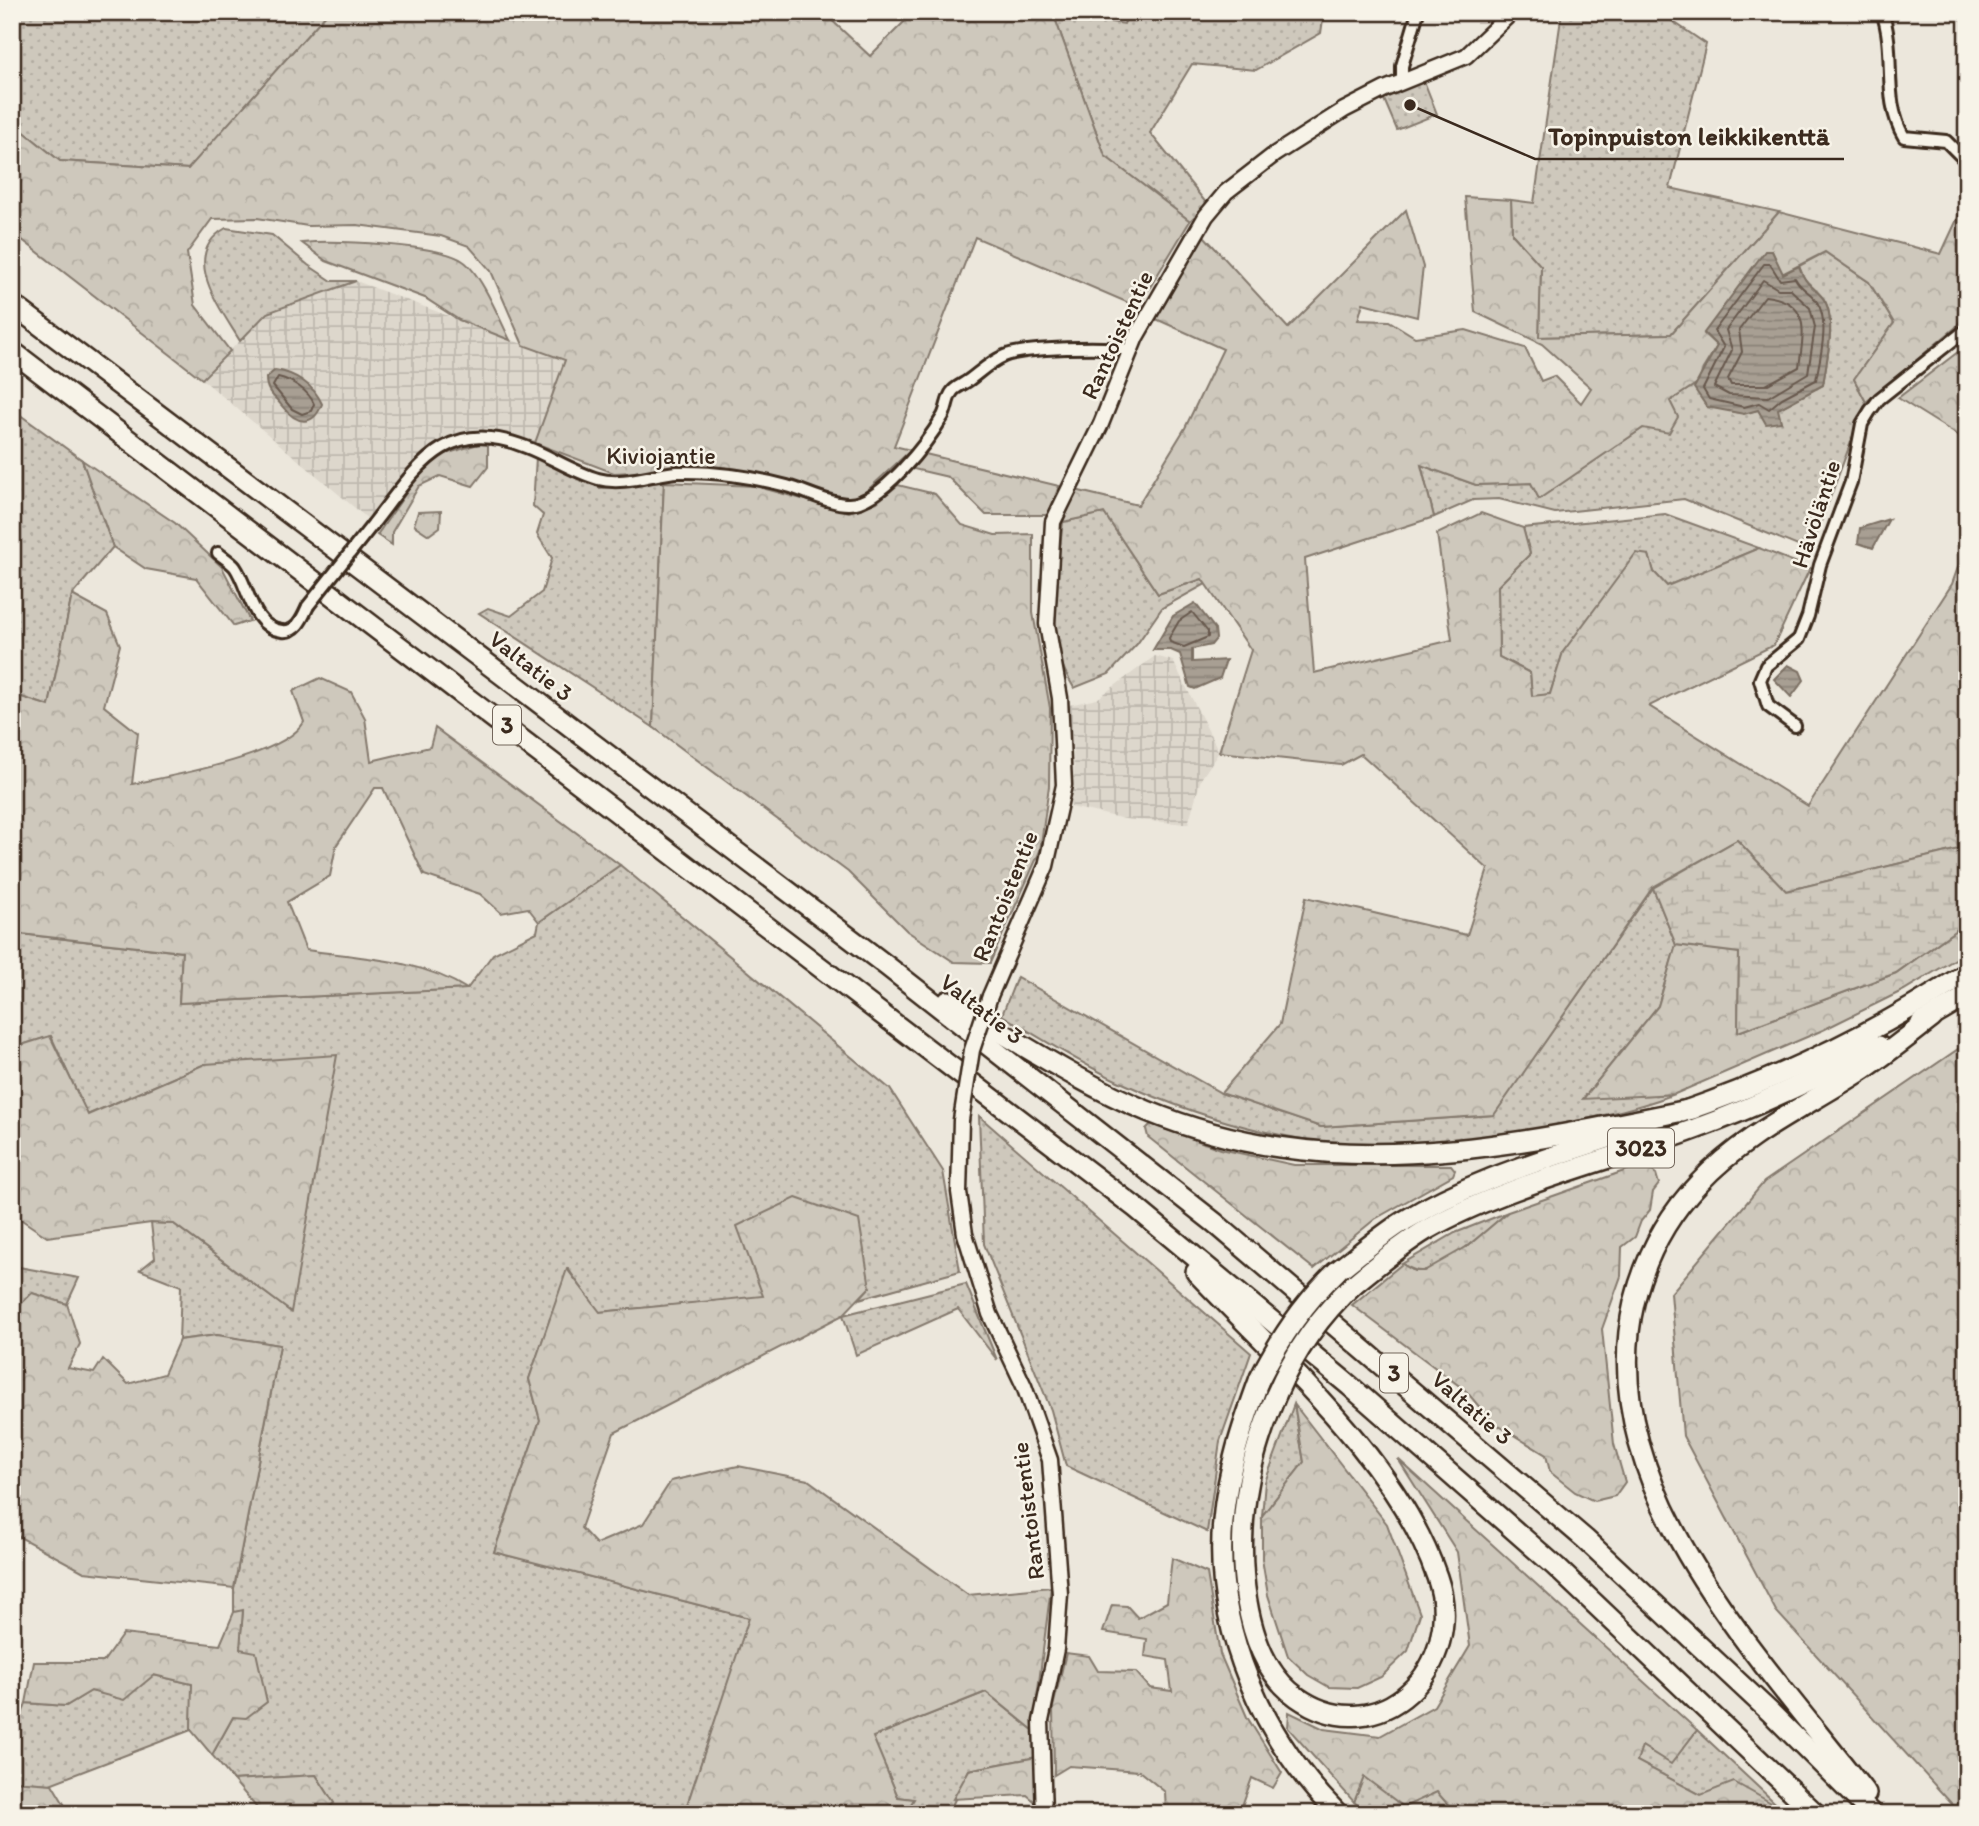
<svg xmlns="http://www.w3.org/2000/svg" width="1979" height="1826" font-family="Itim,sans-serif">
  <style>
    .industrial { fill: url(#industrial-grid) }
    .grass { fill: url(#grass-dots); stroke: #84796d; stroke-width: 2 }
    .forest { fill: url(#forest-crowns); stroke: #84796d; stroke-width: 2 }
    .wetland { fill: url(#wetland-marsh); stroke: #84796d; stroke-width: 2 }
    .water { fill: url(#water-rules); stroke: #7c7064; stroke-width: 2 }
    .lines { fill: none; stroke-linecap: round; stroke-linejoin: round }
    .shore { stroke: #67594d; stroke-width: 2 }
    .minor-casing { stroke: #3b2a1e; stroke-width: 16 }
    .tertiary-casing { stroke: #3b2a1e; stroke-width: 19 }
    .motorway-casing { stroke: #3b2a1e; stroke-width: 24 }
    .minor { stroke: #f7f3e8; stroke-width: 10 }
    .tertiary { stroke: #f7f3e8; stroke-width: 14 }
    .motorway { stroke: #f7f3e8; stroke-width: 19 }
    .minor-bridge-casing { stroke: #3b2a1e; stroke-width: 16; stroke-linecap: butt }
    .tertiary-bridge-casing { stroke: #3b2a1e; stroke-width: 19; stroke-linecap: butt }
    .motorway-bridge-casing { stroke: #3b2a1e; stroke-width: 24; stroke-linecap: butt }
    .minor-bridge { stroke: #f7f3e8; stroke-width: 10 }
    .tertiary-bridge { stroke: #f7f3e8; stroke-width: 14 }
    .motorway-bridge { stroke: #f7f3e8; stroke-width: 19 }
    .labels { text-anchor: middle; stroke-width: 5; stroke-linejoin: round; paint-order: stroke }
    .shield { fill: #f7f3e8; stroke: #73665b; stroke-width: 2 }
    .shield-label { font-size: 23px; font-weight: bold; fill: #3b2a1e }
    .street-label { font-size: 24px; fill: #3b2a1e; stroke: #f7f3e8 }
    .leader { fill: none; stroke: #3b2a1e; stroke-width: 2.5 }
    .callout-dot { fill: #3b2a1e; stroke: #f7f3e8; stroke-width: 2.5 }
    .callout-label { font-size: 26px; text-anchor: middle; font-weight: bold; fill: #3b2a1e; stroke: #f7f3e8; stroke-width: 5; stroke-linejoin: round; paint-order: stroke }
  </style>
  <defs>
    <pattern id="industrial-grid" width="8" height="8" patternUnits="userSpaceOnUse" patternTransform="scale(1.75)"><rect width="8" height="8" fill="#ddd7cc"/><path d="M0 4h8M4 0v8" fill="none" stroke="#bfb9af"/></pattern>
    <pattern id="grass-dots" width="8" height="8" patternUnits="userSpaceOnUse" patternTransform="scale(1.75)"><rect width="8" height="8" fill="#cec8bc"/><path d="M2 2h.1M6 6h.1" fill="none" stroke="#b2aca1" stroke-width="1.8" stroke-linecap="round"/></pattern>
    <pattern id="forest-crowns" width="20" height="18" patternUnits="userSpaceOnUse" patternTransform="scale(1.75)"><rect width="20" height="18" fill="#cec8bc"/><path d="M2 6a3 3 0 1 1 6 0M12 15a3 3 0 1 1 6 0" fill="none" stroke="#b2aca1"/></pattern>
    <pattern id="wetland-marsh" width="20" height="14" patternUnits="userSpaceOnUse" patternTransform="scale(1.75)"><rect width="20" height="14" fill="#cec8bc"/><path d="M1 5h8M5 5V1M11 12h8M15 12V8" fill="none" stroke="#b2aca1"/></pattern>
    <pattern id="water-rules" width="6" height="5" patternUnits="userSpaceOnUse" patternTransform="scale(1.75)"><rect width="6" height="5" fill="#a89f93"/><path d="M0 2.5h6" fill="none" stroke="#8a8277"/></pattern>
  </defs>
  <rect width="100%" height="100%" fill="#ece7dc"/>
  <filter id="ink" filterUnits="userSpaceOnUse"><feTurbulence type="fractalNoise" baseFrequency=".0143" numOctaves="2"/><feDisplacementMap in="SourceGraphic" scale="14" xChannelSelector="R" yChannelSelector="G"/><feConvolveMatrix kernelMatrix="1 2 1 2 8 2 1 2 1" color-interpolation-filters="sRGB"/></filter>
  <g filter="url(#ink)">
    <g class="industrial">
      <path d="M 356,281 L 565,360 L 535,443 L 490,429 L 458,435 L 431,446 L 368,519 L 202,379 L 267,313 Z"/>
      <path d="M 1155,656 L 1173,661 L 1219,752 L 1201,779 L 1188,824 L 1125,819 L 1071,807 L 1074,767 L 1069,705 L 1097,699 Z"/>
    </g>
    <g class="grass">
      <path d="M 12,12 L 328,12 L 189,169 L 60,161 L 12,122 Z"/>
      <path d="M 1129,12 L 1324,12 L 1321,33 L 1256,70 L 1192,64 L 1150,133 L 1207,204 L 1190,221 L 1105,156 L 1053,13 L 1124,24 Z"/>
      <path d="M 1562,12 L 1659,12 L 1706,44 L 1670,188 L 1779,212 L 1671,334 L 1539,337 L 1541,266 L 1512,234 L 1511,200 L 1534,203 Z"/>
      <path d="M 1424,81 L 1437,114 L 1397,130 L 1383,97 Z"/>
      <path d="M 226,228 L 272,235 L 308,265 L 332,281 L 356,281 L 267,313 L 240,341 C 221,309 178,255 226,228 Z"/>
      <path d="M 1825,252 L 1869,282 L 1894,323 L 1854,379 L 1866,402 L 1810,551 L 1684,499 L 1555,513 L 1499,499 L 1473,500 L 1434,517 L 1421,465 L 1476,485 L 1531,483 L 1539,498 L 1643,428 L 1670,401 L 1699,382 C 1716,405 1727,419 1758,410 L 1781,422 L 1777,409 L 1823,385 C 1826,363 1838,315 1822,297 C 1810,283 1806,286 1799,266 Z"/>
      <path d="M 12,409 L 82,460 L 113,547 L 72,595 L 49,706 L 12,694 Z"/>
      <path d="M 536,457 L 600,488 L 664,482 L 653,727 L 479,613 L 488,608 L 511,616 L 542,592 L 552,558 L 537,534 L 543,515 L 533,506 Z"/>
      <path d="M 1104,513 L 1158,594 L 1202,579 L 1206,584 L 1162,608 L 1137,644 L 1109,674 L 1074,688 C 1070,680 1064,672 1062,663 C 1048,619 1058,566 1063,522 Z"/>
      <path d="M 1665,514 L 1759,548 L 1667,586 L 1654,572 L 1649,555 L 1563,652 L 1550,694 L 1532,697 L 1530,673 L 1499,657 L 1498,586 L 1530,554 L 1523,528 Z"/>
      <path d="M 620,865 L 890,1089 L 943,1171 L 960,1271 L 859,1299 L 870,1287 L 599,1312 L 568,1269 L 529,1379 L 540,1420 L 494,1552 L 750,1618 L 684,1814 L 321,1814 L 334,1803 L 316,1775 L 233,1780 L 212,1755 L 233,1717 L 243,1611 L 234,1612 L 234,1588 L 280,1345 L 217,1335 L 179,1340 L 181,1286 L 140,1270 L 155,1258 L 151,1223 L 174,1224 L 290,1311 L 205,1064 L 87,1115 L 51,1036 L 12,1048 L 12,933 L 182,952 L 179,1003 L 467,989 L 493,954 L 537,932 L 539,922 Z"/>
      <path d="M 1653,888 L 1676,945 L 1658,1006 L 1584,1098 L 1675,1094 C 1619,1115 1559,1126 1500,1134 C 1474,1137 1447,1143 1421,1145 C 1318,1153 1210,1123 1118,1081 C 1078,1062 1040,1038 1002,1015 L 1017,977 L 1221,1093 L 1321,1127 L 1493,1115 Z"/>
      <path d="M 979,1116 L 1251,1353 L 1220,1441 L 1207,1532 L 1066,1466 L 1051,1410 L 984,1244 Z"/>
      <path d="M 1508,1212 C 1489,1228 1446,1268 1422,1271 C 1414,1272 1408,1267 1402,1264 L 1455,1233 Z"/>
      <path d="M 12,1263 L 19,1267 L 79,1278 L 67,1304 L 32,1293 L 12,1313 Z"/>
      <path d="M 966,1284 L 997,1360 L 958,1309 L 856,1355 L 843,1315 Z"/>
      <path d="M 1294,1404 L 1304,1462 L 1262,1516 L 1265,1482 Z"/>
      <path d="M 153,1675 L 193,1684 L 191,1730 L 50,1784 L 12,1781 L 12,1743 L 26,1703 L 66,1706 L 91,1691 L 124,1699 Z"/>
      <path d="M 986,1692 L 1033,1730 L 1037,1757 L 969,1770 L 948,1814 L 905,1814 L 913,1799 L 898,1797 L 872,1737 Z"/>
      <path d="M 1697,1730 L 1787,1814 L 1765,1814 L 1772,1805 L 1701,1795 L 1636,1761 L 1641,1745 L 1671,1763 Z"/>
      <path d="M 1364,1776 L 1437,1791 L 1456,1814 L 1369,1814 L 1354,1802 Z"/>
    </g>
    <g class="forest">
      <path d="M 328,12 L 823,12 L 870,56 L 914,12 L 1053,13 L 1105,156 L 1190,221 L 1138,307 L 975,237 L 894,446 L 911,450 L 860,497 L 841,497 L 801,486 L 654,471 L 614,473 L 535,443 L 565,360 L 523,345 L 491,271 L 469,246 L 441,236 L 357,225 L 308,226 L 257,218 L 212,219 L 187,253 L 195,305 L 230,351 L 202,379 L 12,232 L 12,122 L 60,161 L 188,169 Z"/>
      <path d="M 1465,197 L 1511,200 L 1512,234 L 1541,266 L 1539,337 L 1671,334 L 1779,212 L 1941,254 L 1967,198 L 1967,312 L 1955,328 L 1866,402 L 1854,379 L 1894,323 L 1869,282 L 1825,252 L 1782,274 L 1772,251 L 1704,334 L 1717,346 L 1703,369 L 1699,382 L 1670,401 L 1678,417 L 1669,433 L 1643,428 L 1539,499 L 1531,483 L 1476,485 L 1421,465 L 1434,517 L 1305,559 L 1314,673 L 1452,640 L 1437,534 L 1481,513 L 1523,528 L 1530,554 L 1498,586 L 1499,657 L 1530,673 L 1532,696 L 1550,694 L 1563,652 L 1636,553 L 1649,555 L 1654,572 L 1667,586 L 1759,548 L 1810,568 L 1774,645 L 1649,706 L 1808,806 L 1952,584 L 1967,542 L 1967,847 L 1786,891 L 1737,840 L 1653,887 L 1494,1115 L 1321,1127 L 1221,1093 L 1280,1024 L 1306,897 L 1467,935 L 1488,869 L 1361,754 L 1341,765 L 1219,752 L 1251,650 L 1202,579 L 1158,594 L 1104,513 L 1063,522 L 1075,490 L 1138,505 L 1185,428 L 1223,349 L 1156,319 L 1204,236 L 1288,328 L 1406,210 L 1423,267 L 1417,317 L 1363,303 L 1358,320 L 1389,321 L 1415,337 L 1466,330 L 1525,348 L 1541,381 L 1554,376 L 1581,403 L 1591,388 L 1542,344 L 1475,312 Z"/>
      <path d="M 302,243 C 333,240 440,244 463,261 C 481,273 500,320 510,340 L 459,320 L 425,298 L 326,261 Z"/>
      <path d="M 1967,345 L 1967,441 L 1898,398 Z"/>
      <path d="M 488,441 L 488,467 L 473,486 L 440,476 L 419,486 L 392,532 L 392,545 L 377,535 L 420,473 L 442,455 Z"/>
      <path d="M 921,453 L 1059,486 L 1048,515 L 986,515 L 948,477 L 909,468 Z"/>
      <path d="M 82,460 L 175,523 L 222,567 L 250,621 L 234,626 L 196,578 L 146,569 L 113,547 Z"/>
      <path d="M 664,482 L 755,486 L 849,512 L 877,502 L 898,485 L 935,494 L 962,525 L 995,535 L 1033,534 L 1033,613 L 1050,708 L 1049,786 L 1040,851 L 990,963 L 954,962 L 907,931 L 848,872 L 653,727 Z"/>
      <path d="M 441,511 L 440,527 L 429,535 L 414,525 L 418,512 Z"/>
      <path d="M 72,595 L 107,614 L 120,645 L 104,706 L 138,733 L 132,784 C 172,776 285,756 304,722 L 293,691 L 320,678 L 351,692 L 365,718 L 371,761 L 430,747 L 435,728 L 620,865 L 539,922 L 528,908 L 501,913 L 480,894 L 424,875 L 383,788 L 375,788 L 336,846 L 330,876 L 287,902 L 306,950 C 360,958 420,959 467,989 L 179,1003 L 182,952 L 12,933 L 12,694 L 49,706 Z"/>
      <path d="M 1967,922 L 1967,952 L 1904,990 L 1823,1030 L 1675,1094 L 1583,1099 L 1658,1006 L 1676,945 L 1739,952 L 1738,1032 L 1896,973 Z"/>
      <path d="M 50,1036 L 88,1115 L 205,1064 L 337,1055 L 291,1312 L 174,1224 L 151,1223 L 47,1237 L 16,1216 L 12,1187 L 12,1048 Z"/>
      <path d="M 1967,1043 L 1967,1814 L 1961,1814 L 1776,1611 L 1683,1436 L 1671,1293 L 1764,1182 Z"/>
      <path d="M 1151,1124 L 1221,1149 L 1294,1165 L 1451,1165 L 1455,1170 L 1453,1175 L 1375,1219 L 1314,1269 L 1148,1137 L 1146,1129 Z"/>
      <path d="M 1644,1164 L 1656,1174 L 1659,1184 L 1653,1192 L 1650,1210 L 1641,1221 L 1635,1237 L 1622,1247 L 1621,1276 L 1602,1329 L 1614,1444 L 1625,1482 L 1615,1496 L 1594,1501 L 1575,1492 L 1550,1472 L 1546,1455 L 1491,1421 L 1466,1391 L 1352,1305 L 1402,1264 L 1414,1271 L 1424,1271 L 1468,1246 L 1508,1212 Z"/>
      <path d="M 796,1198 L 859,1220 L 870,1287 L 843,1315 L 614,1433 L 581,1528 L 596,1544 L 643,1524 L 671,1481 L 738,1466 L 808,1480 L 968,1595 L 1051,1587 L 1033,1730 L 986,1692 L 873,1737 L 898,1797 L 914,1799 L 905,1814 L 684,1814 L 749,1618 L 494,1552 L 540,1420 L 529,1379 L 567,1269 L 600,1312 L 763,1296 L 737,1226 Z"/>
      <path d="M 32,1293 L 67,1304 L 80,1344 L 68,1368 L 94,1373 L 103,1359 L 128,1384 L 164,1374 L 179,1340 L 217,1335 L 280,1345 L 234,1588 L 84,1572 L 12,1533 L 12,1313 Z"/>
      <path d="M 1294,1404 L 1387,1524 L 1420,1614 L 1408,1651 L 1381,1677 L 1357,1688 L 1329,1687 L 1308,1675 L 1288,1656 L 1268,1595 L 1262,1559 L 1262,1516 L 1304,1462 Z"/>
      <path d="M 1398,1459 L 1697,1730 L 1671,1764 L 1642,1746 L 1637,1761 L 1701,1795 L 1734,1782 L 1773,1804 L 1765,1814 L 1456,1814 L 1437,1792 L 1404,1807 L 1364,1777 L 1354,1802 L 1288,1728 L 1289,1712 L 1324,1729 L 1380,1736 L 1434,1706 L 1470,1646 L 1457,1552 Z"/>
      <path d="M 1172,1558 L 1207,1573 L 1220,1654 L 1247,1717 L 1282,1773 L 1273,1788 L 1252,1778 L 1239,1814 L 1166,1814 L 1165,1792 L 1139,1771 L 1069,1766 L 1054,1775 L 1053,1707 L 1066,1653 L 1089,1656 L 1098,1671 L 1136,1672 L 1150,1688 L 1172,1691 L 1168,1660 L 1145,1656 L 1147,1639 L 1103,1632 L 1112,1605 L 1127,1606 L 1138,1618 L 1167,1602 Z"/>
      <path d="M 243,1610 L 240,1649 L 256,1652 L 267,1702 L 246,1718 L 233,1717 L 212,1755 L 191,1730 L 192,1684 L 154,1675 L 124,1700 L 91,1691 L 66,1706 L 26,1703 L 34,1662 L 103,1662 L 123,1634 L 220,1645 L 234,1612 Z"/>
      <path d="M 1037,1757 L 1039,1805 L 1027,1795 L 953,1799 L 969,1770 Z"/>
      <path d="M 316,1775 L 334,1803 L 321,1814 L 262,1814 L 233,1780 Z"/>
      <path d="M 12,1781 L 52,1784 L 70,1814 L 12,1814 Z"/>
    </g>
    <path class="wetland" d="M 1737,840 L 1786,891 L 1967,847 L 1967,922 L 1896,973 L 1738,1032 L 1739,953 L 1676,945 L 1653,888 Z"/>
    <g class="water">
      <path d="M 1765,251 L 1772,251 L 1783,274 L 1799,266 C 1806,286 1810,283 1822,297 C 1838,315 1826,363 1823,385 L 1778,409 L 1781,422 L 1766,424 L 1758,410 L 1744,414 L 1707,407 L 1694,388 L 1717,346 L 1704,333 Z"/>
      <path d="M 275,370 C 295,373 314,385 322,404 C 313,428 296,424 282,406 C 274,395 266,393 266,378 Z"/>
      <path d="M 1889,519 L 1873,548 L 1858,543 L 1860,528 Z"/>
      <path d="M 1195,603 L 1215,629 L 1216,639 L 1211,645 L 1192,649 L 1192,662 L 1226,660 L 1220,678 L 1195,689 L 1190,687 L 1180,654 L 1171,650 L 1153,650 L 1173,616 Z"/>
      <path d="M 1788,665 L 1800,671 L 1804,680 L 1791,697 L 1774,679 Z"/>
    </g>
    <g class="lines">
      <g class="shore">
        <path d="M 1764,264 L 1770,264 L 1780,280 L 1795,278 C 1801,290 1811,292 1817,302 C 1830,322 1820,358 1816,380 L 1782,398 L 1769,409 L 1759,403 L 1744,407 L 1709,399 L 1703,389 L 1724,347 L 1714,331 Z"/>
        <path d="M 1763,280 L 1778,289 L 1790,289 L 1810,308 L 1815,327 L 1808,373 L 1768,397 L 1729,395 L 1714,387 L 1732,350 L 1726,330 Z"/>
        <path d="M 1765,296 C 1811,301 1804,331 1799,367 L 1766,385 L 1731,385 L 1728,379 L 1742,352 L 1739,330 Z"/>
        <path d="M 278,377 C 292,380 309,391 314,404 L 311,411 L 302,414 L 292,409 L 273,386 Z"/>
        <path d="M 1192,612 L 1208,632 L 1208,637 L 1184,647 L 1170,642 L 1169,638 L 1179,621 Z"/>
      </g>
      <defs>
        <g id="minor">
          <path d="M 1882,12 C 1897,54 1881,98 1904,137 L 1946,141 L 1967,162"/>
          <path d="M 1402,82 L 1402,66 L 1418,12"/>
          <path d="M 373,524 C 417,468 445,415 526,447 C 550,456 573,472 598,479 C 624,486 651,474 677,472 C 712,471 754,477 787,486 C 806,491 829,504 848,504 C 880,505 928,442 943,416 C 947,409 947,398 952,392 C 955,387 964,384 969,380 C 981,371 990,362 1004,356 C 1026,347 1106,346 1130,350"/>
          <path d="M 218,553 C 223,557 231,562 235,567 C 249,587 252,628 282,631 C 297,633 303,617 308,606"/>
          <path d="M 1795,726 L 1768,706 L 1760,680 L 1766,666 L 1799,639 L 1808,616 L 1820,565 L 1851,482 L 1862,424 L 1870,411 L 1879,399 L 1967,329"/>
        </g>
        <g id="tertiary">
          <path d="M 990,996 L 1046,866 L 1064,785 L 1060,698 L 1047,624 L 1053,522 L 1101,424 L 1136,337 L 1206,216 L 1226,192 L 1275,154 L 1344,110 L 1385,89 L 1466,56 L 1512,12"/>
          <path d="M 961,1120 L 959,1192 L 965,1234 L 990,1314 L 1024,1386 L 1050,1460 L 1060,1594 L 1056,1649 L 1041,1721 L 1044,1814"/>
        </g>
        <g id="motorway">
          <path d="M 12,304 L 887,966 L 1215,1223 L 1585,1539 L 1770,1712 L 1872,1814"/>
          <path d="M 12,351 L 1136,1208 L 1350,1386 L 1555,1566 L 1816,1814"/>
          <path d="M 948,1001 C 1013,1038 1077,1082 1147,1111 C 1331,1186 1506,1147 1693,1109"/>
          <path d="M 1921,1023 L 1967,996"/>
          <path d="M 1682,1112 C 1781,1078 1880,1030 1967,973"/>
          <path d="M 1196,1272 C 1280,1361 1396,1458 1437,1577 C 1468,1666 1379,1755 1297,1697 C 1240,1657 1236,1548 1248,1486 C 1253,1454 1264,1424 1276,1395"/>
          <path d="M 1336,1272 C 1358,1255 1380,1236 1404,1221 C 1469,1181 1546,1159 1617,1135"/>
          <path d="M 1354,1284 C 1377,1265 1400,1246 1426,1230 C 1503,1186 1611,1160 1695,1129 C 1758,1106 1819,1077 1879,1046"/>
          <path d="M 1260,1378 C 1243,1424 1227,1471 1223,1521 C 1213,1629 1263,1739 1338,1814"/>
          <path d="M 1866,1794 C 1763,1659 1591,1488 1634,1303 C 1645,1258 1667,1216 1699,1183 C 1744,1134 1809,1105 1864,1069 C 1888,1053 1910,1035 1932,1018"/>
        </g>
      </defs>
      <use href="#minor" class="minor-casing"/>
      <use href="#tertiary" class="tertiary-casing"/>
      <use href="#motorway" class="motorway-casing"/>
      <use href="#minor" class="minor"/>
      <use href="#tertiary" class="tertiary"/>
      <use href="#motorway" class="motorway"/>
      <defs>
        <path id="minor-bridge" d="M 308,606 L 373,524"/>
        <path id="tertiary-bridge" d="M 961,1120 L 972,1050 L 990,996"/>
        <g id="motorway-bridge">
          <path d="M 1260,1378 C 1280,1338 1304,1303 1336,1272"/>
          <path d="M 1276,1395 C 1294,1353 1320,1315 1354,1284"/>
        </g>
      </defs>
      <use href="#minor-bridge" class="minor-bridge-casing"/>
      <use href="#tertiary-bridge" class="tertiary-bridge-casing"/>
      <use href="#motorway-bridge" class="motorway-bridge-casing"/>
      <use href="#minor-bridge" class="minor-bridge"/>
      <use href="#tertiary-bridge" class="tertiary-bridge"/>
      <use href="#motorway-bridge" class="motorway-bridge"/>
    </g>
  </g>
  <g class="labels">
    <g class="shield">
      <rect x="493" y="705.5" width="28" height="39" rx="5"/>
      <rect x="1608" y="1128.5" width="66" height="39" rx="5"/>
      <rect x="1380" y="1353.5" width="28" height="39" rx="5"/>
    </g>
    <g class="shield-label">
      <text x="507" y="733">3</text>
      <text x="1641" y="1156">3023</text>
      <text x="1394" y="1381">3</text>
    </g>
    <g class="street-label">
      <text transform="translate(1117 335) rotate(-65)" y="8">Rantoistentie</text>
      <text x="661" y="464">Kiviojantie</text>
      <text transform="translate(1816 514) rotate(-72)" y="8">Hävöläntie</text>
      <text transform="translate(531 666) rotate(38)" y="8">Valtatie 3</text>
      <text transform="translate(1005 896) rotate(-68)" y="8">Rantoistentie</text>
      <text transform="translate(982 1009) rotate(38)" y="8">Valtatie 3</text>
      <text transform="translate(1472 1408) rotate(41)" y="8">Valtatie 3</text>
      <text transform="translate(1028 1511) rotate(-97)" y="8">Rantoistentie</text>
    </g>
  </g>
  <path class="leader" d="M1410 105L1535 159H1844"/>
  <circle class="callout-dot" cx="1410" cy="105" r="7"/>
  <g class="callout-label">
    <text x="1689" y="145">Topinpuiston leikkikenttä</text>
  </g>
  <rect width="1979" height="1826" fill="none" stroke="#f7f3e8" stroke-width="42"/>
  <rect x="21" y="21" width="1937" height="1784" fill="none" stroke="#3b2a1e" stroke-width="2.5" filter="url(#ink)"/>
</svg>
